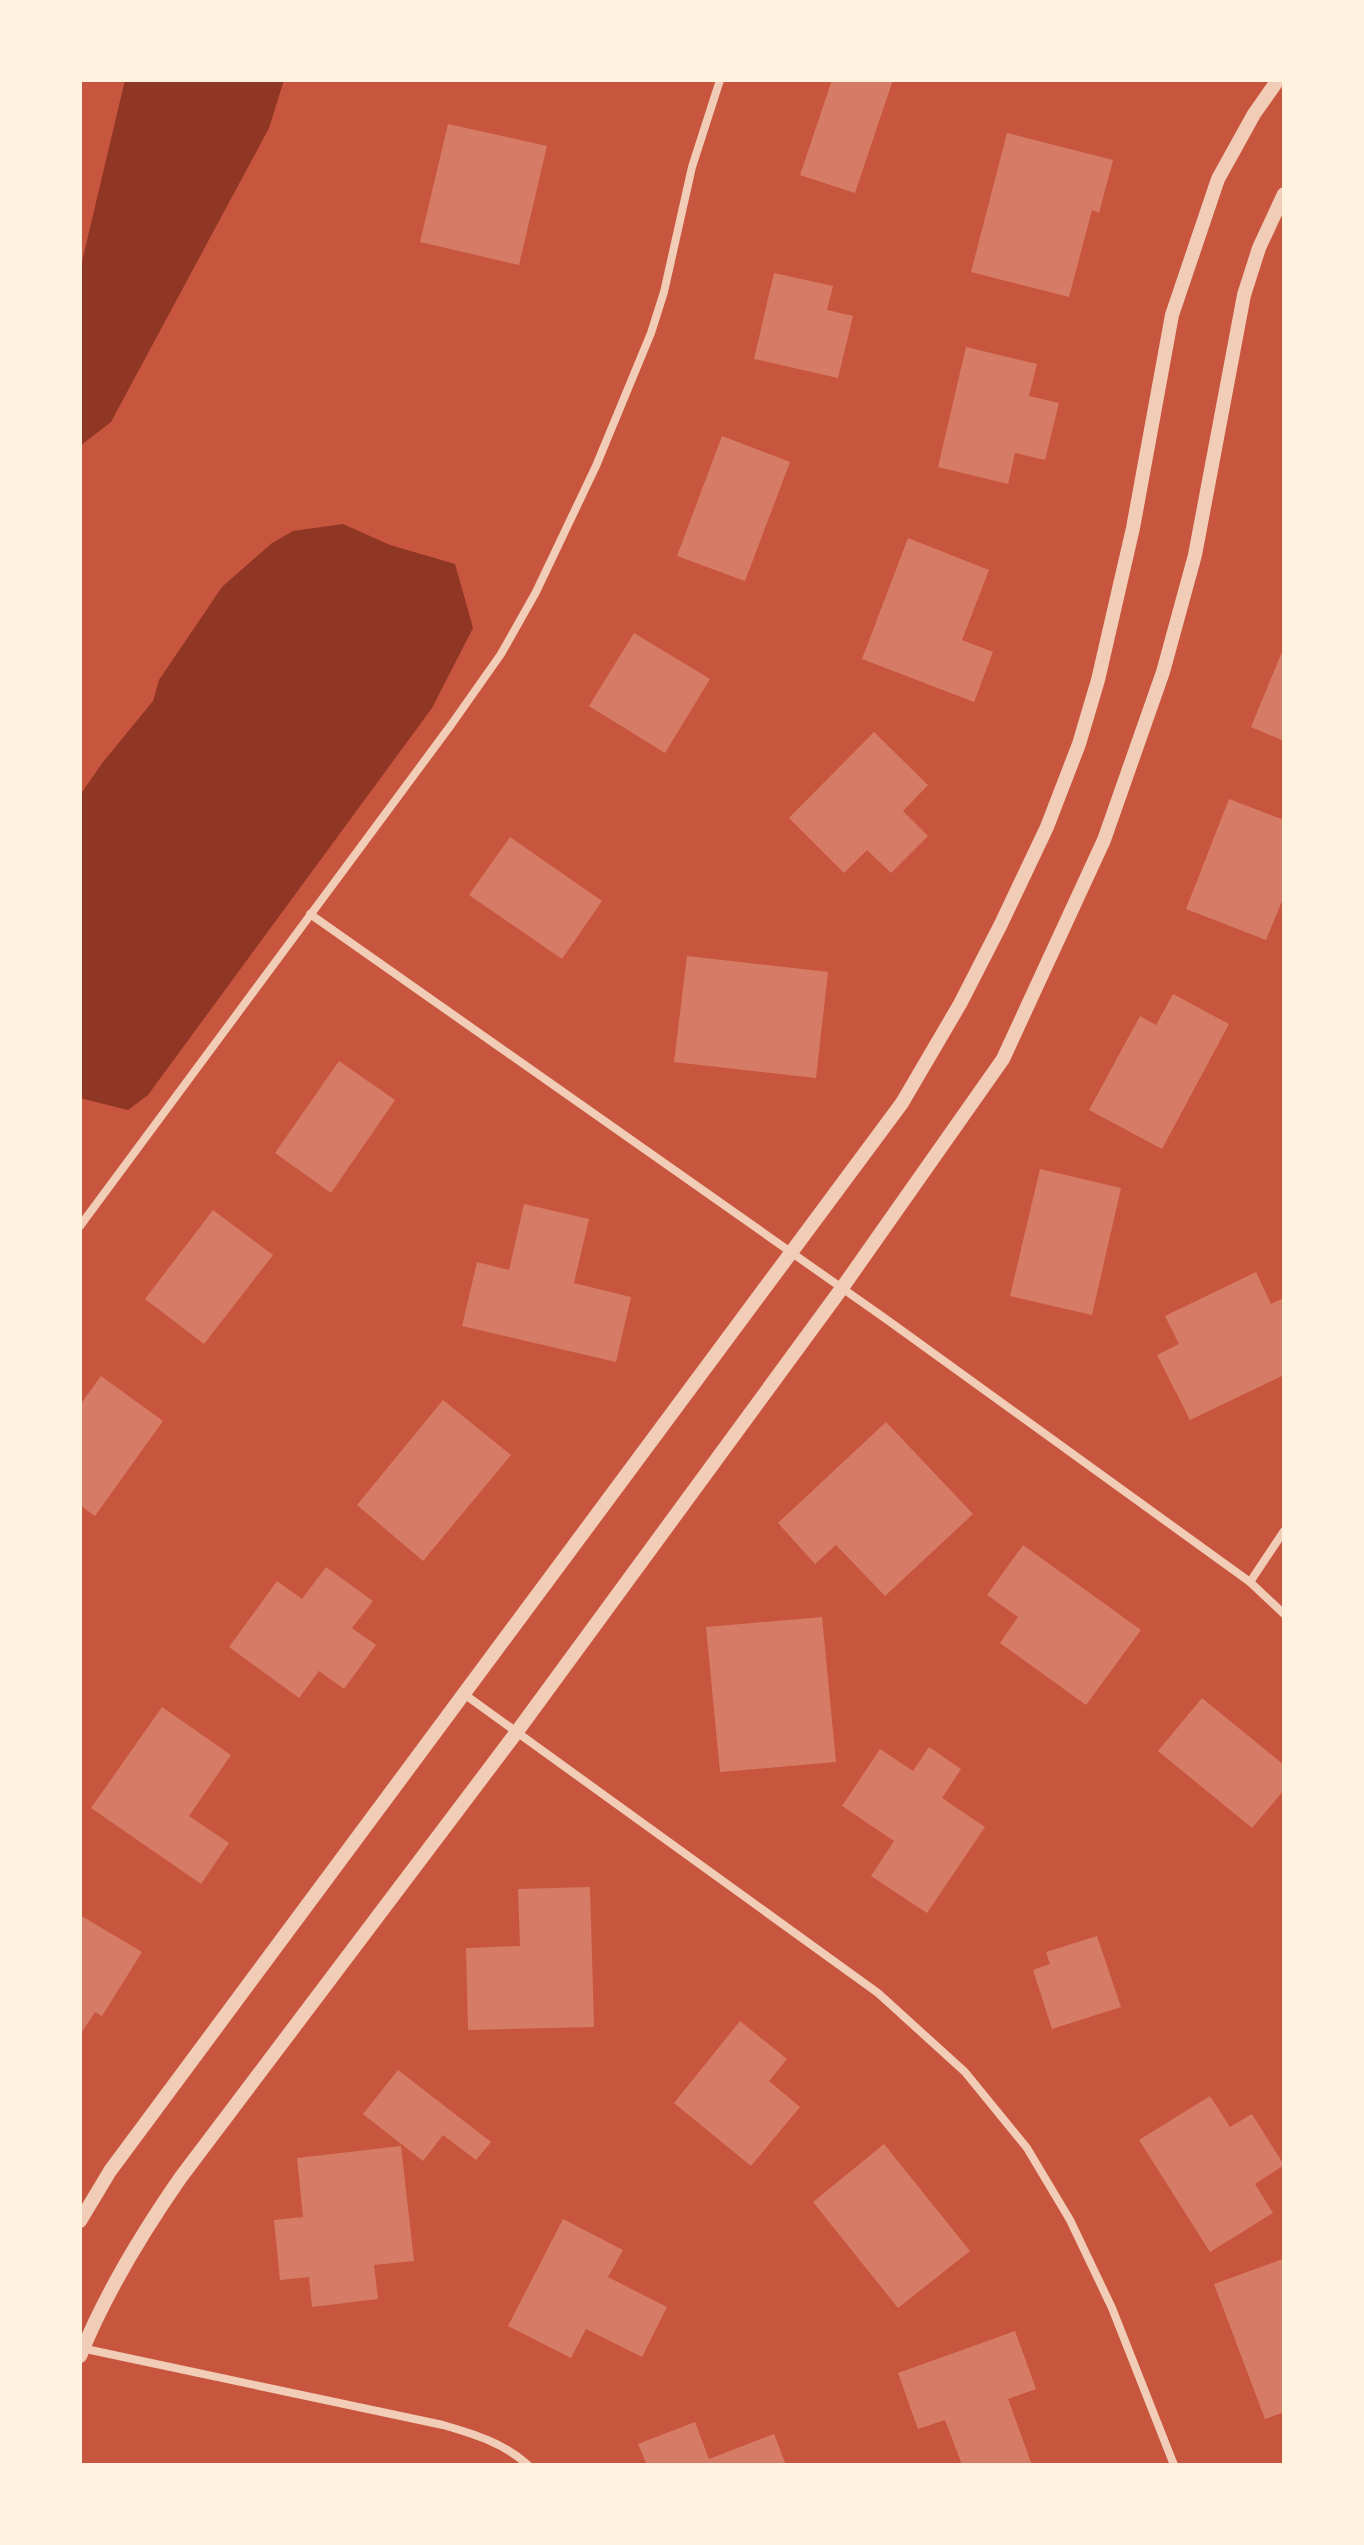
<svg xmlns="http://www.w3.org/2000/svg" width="1364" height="2545" font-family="Karla,sans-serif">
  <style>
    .water { fill: #8f3625 }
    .building { fill: #d67c66 }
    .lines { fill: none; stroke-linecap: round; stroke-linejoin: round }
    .minor { stroke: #f1ccb7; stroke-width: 8 }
    .tertiary { stroke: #f1ccb7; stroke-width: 14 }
  </style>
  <rect width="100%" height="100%" fill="#c8553d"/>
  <g class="water">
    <path d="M 125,80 L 284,80 L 269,128 L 111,422 L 80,446 L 80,270 Z"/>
    <path d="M 343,524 L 390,545 L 455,564 L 473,628 L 432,708 L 148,1095 L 128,1110 L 80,1098 L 80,795 L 103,762 L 153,701 L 159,680 L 222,587 L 272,543 L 293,531 Z"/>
  </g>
  <g class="building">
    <path d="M 832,80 L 893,80 L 855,193 L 800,175 Z"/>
    <path d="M 448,124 L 547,146 L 519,265 L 420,242 Z"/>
    <path d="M 1007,133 L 1113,160 L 1099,213 L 1092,210 L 1069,297 L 971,272 Z"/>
    <path d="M 774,273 L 833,286 L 827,310 L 853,316 L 838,378 L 754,359 Z"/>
    <path d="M 966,347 L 1037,364 L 1029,396 L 1059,403 L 1045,460 L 1015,453 L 1008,484 L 938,467 Z"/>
    <path d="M 722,436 L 790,462 L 745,581 L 677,556 Z"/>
    <path d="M 908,538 L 989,570 L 962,640 L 993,652 L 974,702 L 862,659 Z"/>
    <path d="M 634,633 L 710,679 L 665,753 L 589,706 Z"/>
    <path d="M 1284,647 L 1284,741 L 1251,727 Z"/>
    <path d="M 874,732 L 928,785 L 903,811 L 928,836 L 891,873 L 867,850 L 844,873 L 789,818 Z"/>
    <path d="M 1229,799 L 1284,820 L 1284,896 L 1266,940 L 1186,909 Z"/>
    <path d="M 510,837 L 602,901 L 562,959 L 469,895 Z"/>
    <path d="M 687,956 L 828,972 L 816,1078 L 674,1062 Z"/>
    <path d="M 1173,994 L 1229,1024 L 1162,1149 L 1089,1110 L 1140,1016 L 1156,1025 Z"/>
    <path d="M 339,1061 L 395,1100 L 331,1193 L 275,1153 Z"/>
    <path d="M 1040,1169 L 1121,1188 L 1092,1315 L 1010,1296 Z"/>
    <path d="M 524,1204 L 589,1219 L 574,1283 L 631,1297 L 616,1362 L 462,1326 L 477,1262 L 509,1270 Z"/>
    <path d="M 213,1210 L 273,1255 L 204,1344 L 145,1299 Z"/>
    <path d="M 1256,1272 L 1271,1304 L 1284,1298 L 1284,1375 L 1190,1420 L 1157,1355 L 1179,1344 L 1165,1316 Z"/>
    <path d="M 101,1376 L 163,1421 L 95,1516 L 80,1505 L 80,1405 Z"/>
    <path d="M 443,1400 L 511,1455 L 423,1561 L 357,1505 Z"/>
    <path d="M 886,1422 L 973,1514 L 885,1596 L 836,1545 L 815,1564 L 778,1523 Z"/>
    <path d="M 1023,1545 L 1141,1630 L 1086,1705 L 1000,1643 L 1018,1617 L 987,1595 Z"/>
    <path d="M 326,1567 L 373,1601 L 352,1628 L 376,1645 L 344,1689 L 319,1671 L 299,1698 L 229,1647 L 277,1581 L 302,1599 Z"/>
    <path d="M 822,1617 L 836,1762 L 720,1772 L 706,1627 Z"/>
    <path d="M 1202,1698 L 1284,1765 L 1284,1790 L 1252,1828 L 1158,1751 Z"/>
    <path d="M 162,1707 L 231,1755 L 189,1816 L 229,1843 L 201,1884 L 91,1808 Z"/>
    <path d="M 929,1747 L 961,1769 L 942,1798 L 985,1827 L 927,1913 L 871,1876 L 894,1841 L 842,1806 L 880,1749 L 913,1771 Z"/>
    <path d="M 590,1887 L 594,2027 L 468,2030 L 466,1948 L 520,1946 L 518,1889 Z"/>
    <path d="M 80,1915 L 142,1952 L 102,2016 L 95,2012 L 80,2035 Z"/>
    <path d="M 1097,1936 L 1121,2007 L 1052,2029 L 1033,1970 L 1050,1964 L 1046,1952 Z"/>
    <path d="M 740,2021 L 787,2059 L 769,2081 L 800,2107 L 751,2166 L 674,2103 Z"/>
    <path d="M 398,2070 L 491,2142 L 476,2160 L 443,2135 L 423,2161 L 363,2114 Z"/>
    <path d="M 1210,2096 L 1230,2127 L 1252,2114 L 1284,2165 L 1255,2184 L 1273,2213 L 1210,2252 L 1139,2140 Z"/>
    <path d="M 884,2144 L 970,2251 L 898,2308 L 813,2202 Z"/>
    <path d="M 401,2146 L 414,2261 L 374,2265 L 378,2299 L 312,2307 L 309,2277 L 280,2280 L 274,2220 L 303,2217 L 297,2158 Z"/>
    <path d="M 563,2219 L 623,2250 L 608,2277 L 667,2307 L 642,2357 L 586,2329 L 571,2358 L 508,2326 Z"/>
    <path d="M 1283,2259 L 1284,2412 L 1265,2419 L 1214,2284 Z"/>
    <path d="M 1015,2331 L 1036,2389 L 1008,2399 L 1032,2465 L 962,2465 L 945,2420 L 918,2429 L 898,2373 Z"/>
    <path d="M 695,2422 L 709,2459 L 774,2434 L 786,2465 L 647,2465 L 638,2444 Z"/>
  </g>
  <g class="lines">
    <g class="minor">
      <path d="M 310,914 L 886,1319 L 1250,1582 L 1284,1614"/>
      <path d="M 80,1226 L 451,725 L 501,654 L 536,592 L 596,466 L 651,333 L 664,292 L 692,167 L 720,80"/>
      <path d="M 1250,1582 L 1284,1531"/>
      <path d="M 464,1694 L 878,1993 L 965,2072 L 1027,2148 L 1070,2220 L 1112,2308 L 1174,2465"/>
      <path d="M 81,2348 L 443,2425 C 474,2434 504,2443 528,2465"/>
    </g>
    <g class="tertiary">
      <path d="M 80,2221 L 110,2171 L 902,1103 L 960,1004 L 1001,924 L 1047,827 L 1079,744 L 1098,680 L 1133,528 L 1172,315 L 1218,179 L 1254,114 L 1278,80"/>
      <path d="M 80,2356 C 106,2292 142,2233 181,2177 L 516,1733 L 842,1288 L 1003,1059 L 1104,840 L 1163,672 L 1195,555 L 1244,295 L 1259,248 L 1284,194"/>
    </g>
  </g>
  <rect width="1364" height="2545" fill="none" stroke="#fff3e0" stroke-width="164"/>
</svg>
